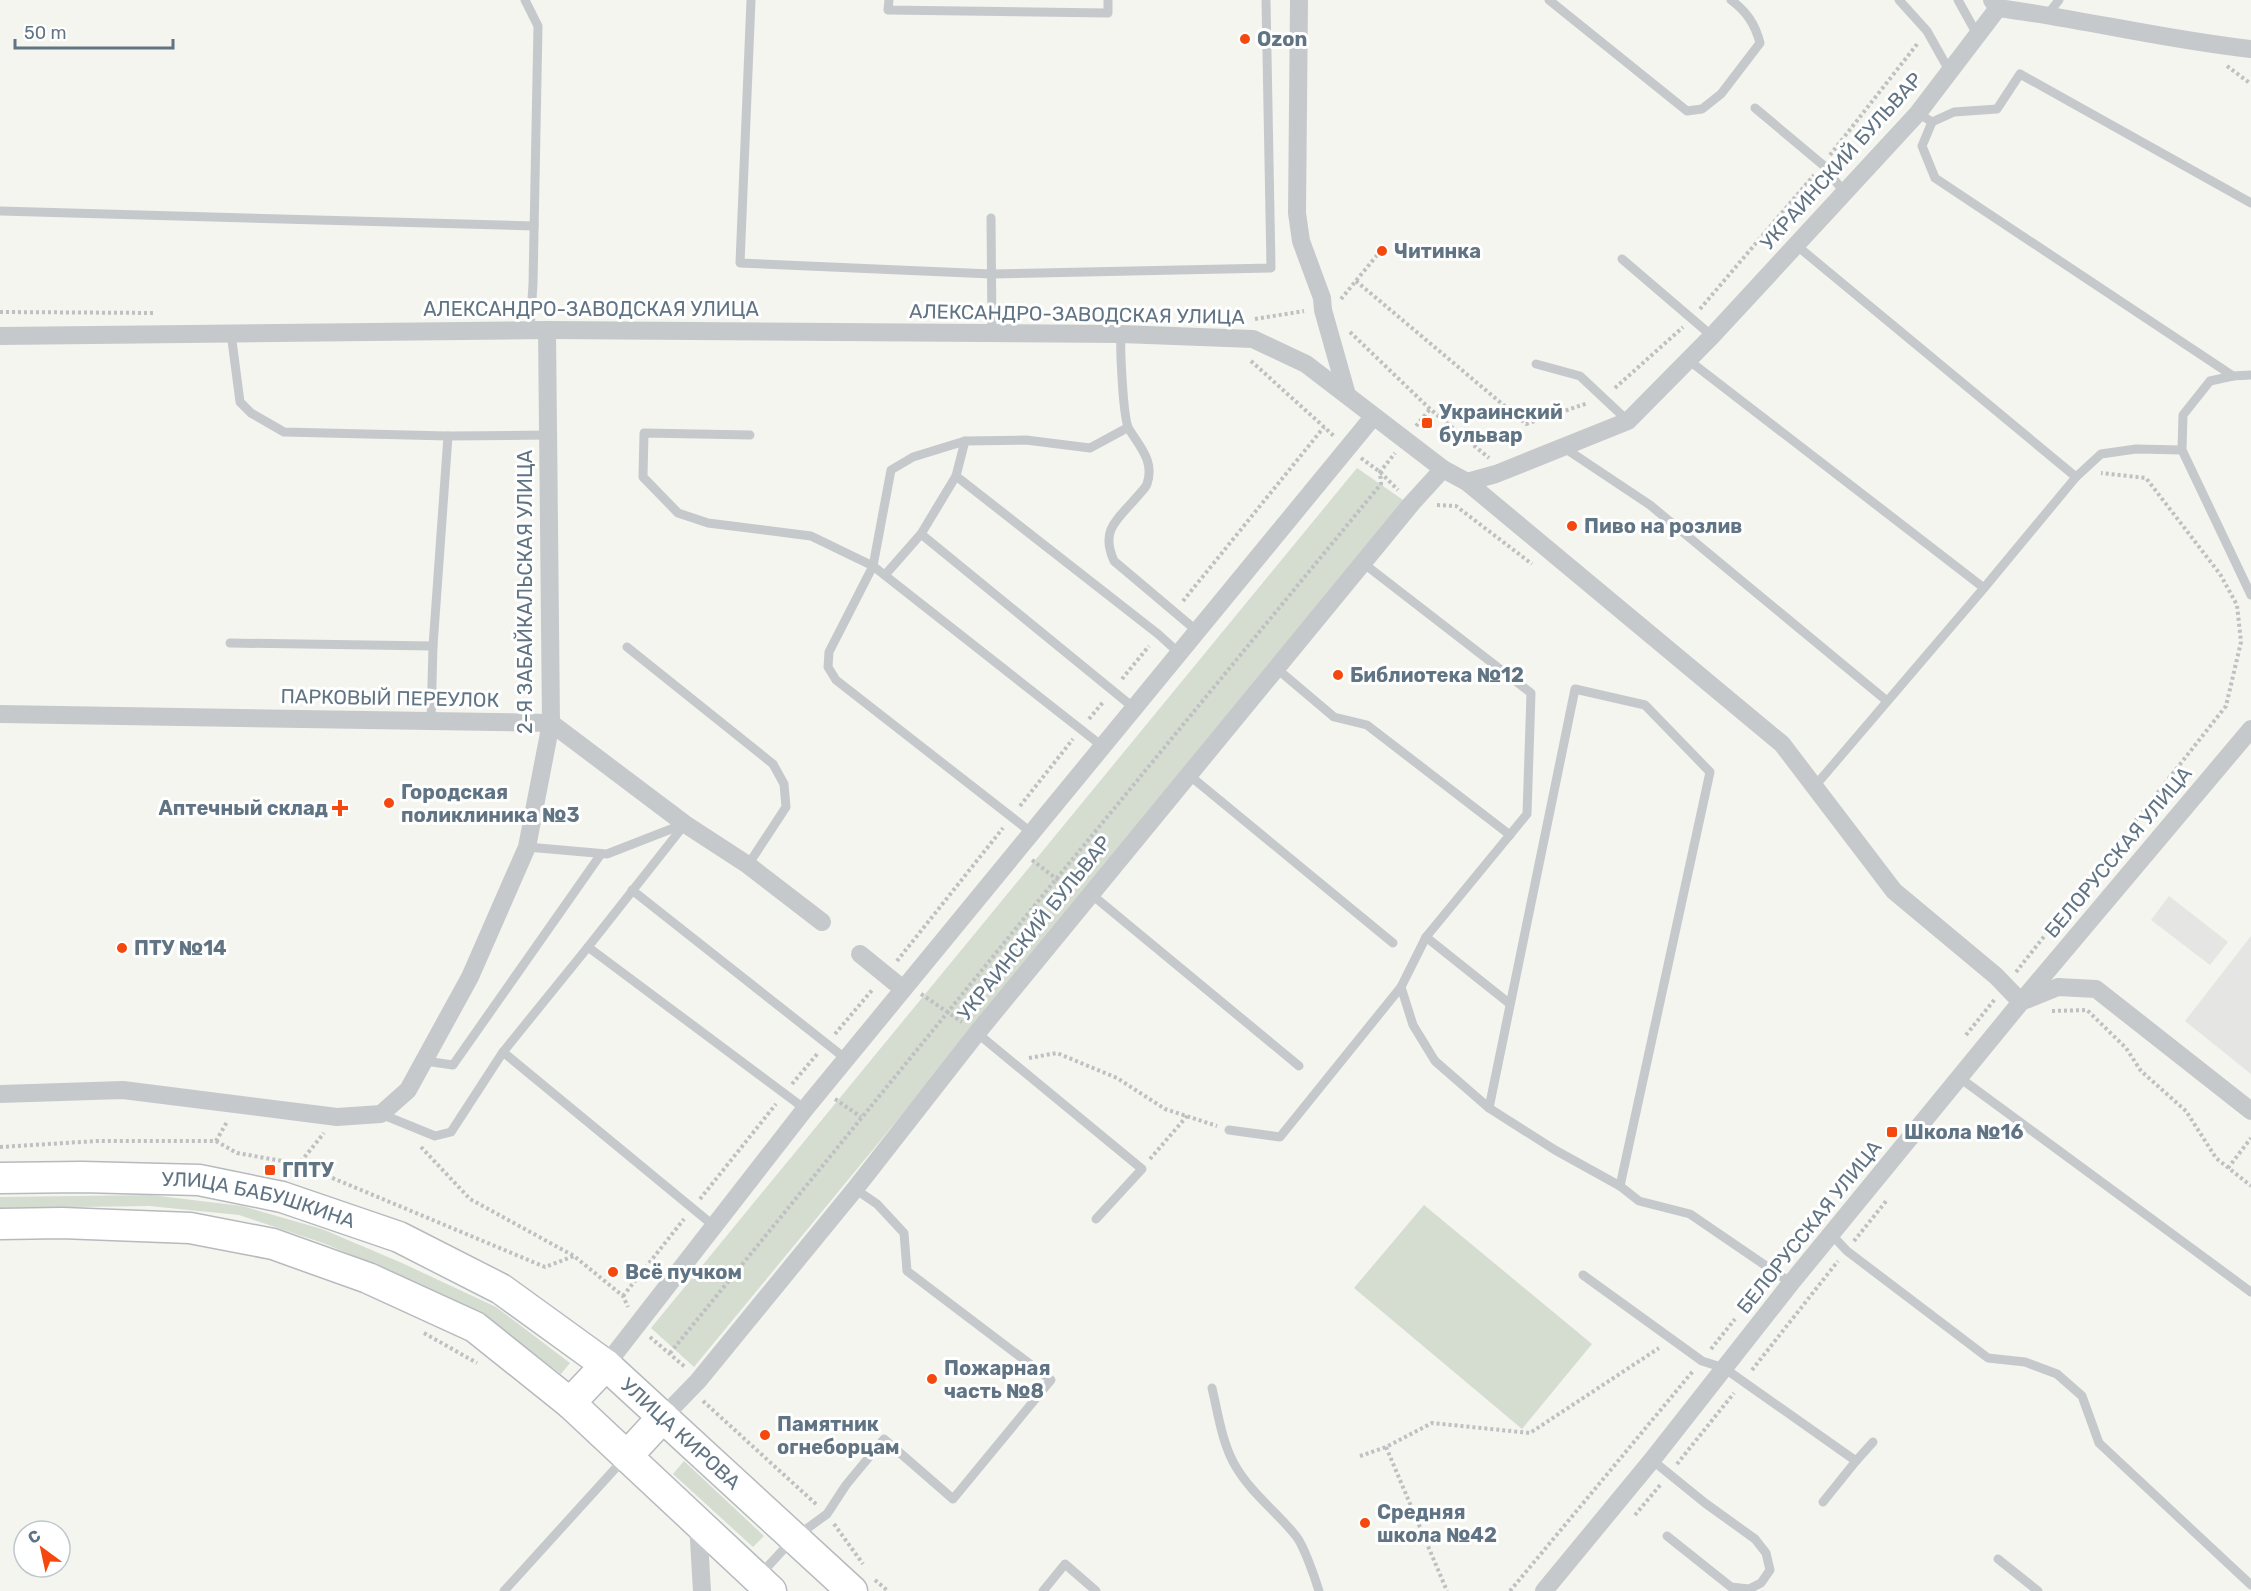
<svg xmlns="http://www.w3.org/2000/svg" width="2251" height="1591" font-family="Rubik,sans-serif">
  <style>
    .built { fill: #e5e6e3 }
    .green { fill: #d5dcd0 }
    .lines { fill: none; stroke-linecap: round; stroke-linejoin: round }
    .primary-casing { stroke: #b6babe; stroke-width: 33 }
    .path { stroke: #bec0c2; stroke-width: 4; stroke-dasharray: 3 3; stroke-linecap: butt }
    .lane { stroke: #c6c9cc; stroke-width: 9 }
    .street { stroke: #c6c9cc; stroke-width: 18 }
    .primary { stroke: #fff; stroke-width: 30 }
    .poi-dot { fill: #f5480f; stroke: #fff; stroke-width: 2 }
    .labels { text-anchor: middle; stroke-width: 6; stroke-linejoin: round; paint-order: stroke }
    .poi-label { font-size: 20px; font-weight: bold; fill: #607484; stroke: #fff; text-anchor: start }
    .street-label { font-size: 20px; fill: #607484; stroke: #fff }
  </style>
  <rect width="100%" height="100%" fill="#f4f5ef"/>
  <g class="built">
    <path d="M 2169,896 L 2228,942 L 2210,965 L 2151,920 Z"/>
    <path d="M 2251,936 L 2251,1074 L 2185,1021 Z"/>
  </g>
  <g class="green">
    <path d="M 1357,468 L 1406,502 L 694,1367 L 651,1328 Z"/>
    <path d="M 151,1195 L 242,1206 L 322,1229 L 402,1263 L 496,1307 L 570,1363 L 561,1374 L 491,1321 L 400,1275 L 323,1243 L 239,1215 L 149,1206 L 0,1208 L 0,1197 Z"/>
    <path d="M 1424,1205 L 1592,1344 L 1522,1429 L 1354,1288 Z"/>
    <path d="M 684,1461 L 764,1536 L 753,1547 L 673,1474 Z"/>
  </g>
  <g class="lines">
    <defs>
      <g id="primary">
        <path id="s1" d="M 0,1178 L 82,1177 L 199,1180 L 282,1197 L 399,1237 L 501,1289 L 606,1365 L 852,1591"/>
        <path d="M 0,1224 L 62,1223 L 190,1228 L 273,1244 L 368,1278 L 475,1327 L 570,1403 L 771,1591"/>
        <path d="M 570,1403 L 606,1365"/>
        <path d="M 627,1456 L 663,1417"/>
      </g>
    </defs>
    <use href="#primary" class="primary-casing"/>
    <g class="path">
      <path d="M 2227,66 L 2251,84"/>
      <path d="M 1830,155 L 1918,43"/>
      <path d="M 1356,281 L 1526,424 L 1588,403"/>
      <path d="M 1341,299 L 1378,254"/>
      <path d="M 1700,309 L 1814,175"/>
      <path d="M 0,312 L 156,313"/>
      <path d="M 1255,319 L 1304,311"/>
      <path d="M 1350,332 L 1430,409 L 1489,458"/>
      <path d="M 1251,361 L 1334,436"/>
      <path d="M 1615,388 L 1683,327"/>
      <path d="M 1416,426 L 1430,409"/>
      <path d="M 1361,458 L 1380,472 L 1398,490"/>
      <path d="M 1437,505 L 1456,506 L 1532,564"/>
      <path d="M 1183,601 L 1324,427"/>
      <path d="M 1122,679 L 1149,646"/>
      <path d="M 1089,719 L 1104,701"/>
      <path d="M 1020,806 L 1073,739"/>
      <path d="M 1032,860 L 1071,890"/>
      <path d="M 897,961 L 1003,828"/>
      <path d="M 2016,972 L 2226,706 L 2241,642 L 2237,605 L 2220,574 L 2146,478 L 2101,473"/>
      <path d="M 921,994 L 962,1022"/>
      <path d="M 2052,1011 L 2087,1010 L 2126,1048 L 2141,1071 L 2186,1111 L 2216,1158 L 2251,1186"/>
      <path d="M 835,1034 L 873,989"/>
      <path d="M 1966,1035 L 1995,999"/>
      <path d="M 1029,1058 L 1057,1053 L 1117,1078 L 1165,1109 L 1217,1126"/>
      <path d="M 792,1084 L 818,1053"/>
      <path d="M 835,1099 L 861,1117"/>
      <path d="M 216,1141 L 237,1153 L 299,1164 L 324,1133"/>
      <path d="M 0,1147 L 97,1141 L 216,1141 L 227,1122"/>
      <path d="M 421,1147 L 470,1199 L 574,1256 L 623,1296 L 628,1307"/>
      <path d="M 1150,1159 L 1187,1116"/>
      <path d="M 299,1164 L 545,1267 L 574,1256"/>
      <path d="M 2228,1168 L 2251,1138"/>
      <path d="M 700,1199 L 776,1104"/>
      <path d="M 1854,1241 L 1887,1200"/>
      <path d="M 623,1296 L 684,1219"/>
      <path d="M 424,1333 L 477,1363"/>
      <path d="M 650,1337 L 685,1367"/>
      <path d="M 1711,1349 L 1735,1319"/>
      <path d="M 670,1353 L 1057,878 L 1381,484 L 1380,472 L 1395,453"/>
      <path d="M 1752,1370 L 1838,1261"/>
      <path d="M 703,1401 L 817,1505"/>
      <path d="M 1386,1447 L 1447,1591"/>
      <path d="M 1360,1456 L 1386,1447 L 1432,1423 L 1530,1433 L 1659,1348"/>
      <path d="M 1677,1464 L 1734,1393"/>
      <path d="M 1635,1515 L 1661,1484"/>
      <path d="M 834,1524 L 863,1564"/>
      <path d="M 875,1580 L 888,1591"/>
      <path d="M 1510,1591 L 1693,1371"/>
    </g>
    <g class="lane">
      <path d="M 525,0 L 538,26 L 533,284 L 530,330"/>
      <path d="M 751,0 L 740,263 L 991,274 L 1271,268 L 1266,0"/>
      <path d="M 889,0 L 888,10 L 1108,13 L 1108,0"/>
      <path d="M 1549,0 L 1687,111 L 1702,109 L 1721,94 L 1760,43 C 1755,24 1747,12 1731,0"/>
      <path d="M 1899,0 L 1927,31 L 1950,72"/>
      <path d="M 1958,0 L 1978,36"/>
      <path d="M 2048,14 L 2059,0"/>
      <path d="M 1755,108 L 1823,165 L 1844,192"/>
      <path d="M 1918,113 L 1932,122 L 1954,112 L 1997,109 L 2020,74 L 2251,203"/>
      <path d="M 1932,122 L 1922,146 L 1935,178 L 2233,376"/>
      <path d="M 0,211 L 534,226"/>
      <path d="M 991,218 L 992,333"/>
      <path d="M 1796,245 L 2076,477 L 2101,454 L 2136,449 L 2182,450"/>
      <path d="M 1622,259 L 1712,336"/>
      <path d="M 231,333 L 240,402 L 251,413 L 284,432 L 448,436 L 548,435"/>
      <path d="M 1121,334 C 1120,348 1123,420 1129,429 C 1139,446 1155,461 1147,484 C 1145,489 1139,494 1136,498 C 1117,520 1100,530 1114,561 L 1197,631"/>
      <path d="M 1687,359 L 1984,588"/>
      <path d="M 1536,364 L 1580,376 L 1628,421"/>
      <path d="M 2251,375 L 2233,376 L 2210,381 L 2183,415 L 2182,450 L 2251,595"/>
      <path d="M 750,435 L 644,433 L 643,477 L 678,513 L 708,523 L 811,536 L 873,566 L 829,652 L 828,667 L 836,680 L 1032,833"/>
      <path d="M 1563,447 L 1650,505 L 1887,701"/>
      <path d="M 956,476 L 1158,634 L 1179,653"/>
      <path d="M 921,534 L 1134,708"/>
      <path d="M 885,575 L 921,534 L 956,476 L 965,441"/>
      <path d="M 230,643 L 433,646 L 448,436"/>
      <path d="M 627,647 L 773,764 L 784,784 L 786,807 L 748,865"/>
      <path d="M 1276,668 L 1334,717 L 1367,725 L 1510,835"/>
      <path d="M 431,721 L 433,646"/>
      <path d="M 1102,746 L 873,566 L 891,470 L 913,457 L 965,441 L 1026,440 L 1090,448 L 1127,428"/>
      <path d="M 1189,775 L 1393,943"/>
      <path d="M 1815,786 L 1984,588 L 2076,477"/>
      <path d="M 685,824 L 588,947 L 805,1109"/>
      <path d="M 527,847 L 607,854 L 684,824"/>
      <path d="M 632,890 L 846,1059"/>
      <path d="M 1091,894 L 1299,1066"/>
      <path d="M 1426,937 L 1510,1004"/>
      <path d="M 1401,987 L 1413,1025 L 1435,1061 L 1489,1108 L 1555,1150 L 1620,1186 L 1639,1201 L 1690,1214 L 1791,1283"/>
      <path d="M 977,1033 L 1142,1169 L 1096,1219"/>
      <path d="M 503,1052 L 714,1226"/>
      <path d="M 425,1061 L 453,1065 L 601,854"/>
      <path d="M 1960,1078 L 2251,1292"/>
      <path d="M 1489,1108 L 1575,689 L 1645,705 L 1710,772 L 1620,1186"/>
      <path d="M 381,1114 L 435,1136 L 451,1132 L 503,1052 L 588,947"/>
      <path d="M 1229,1130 L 1280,1137 L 1401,987 L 1426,937 L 1527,814 L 1531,693 L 1363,563"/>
      <path d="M 1832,1235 L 1847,1251 L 1988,1358 L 2025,1362 L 2057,1374 L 2082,1396 L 2099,1443 L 2251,1585"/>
      <path d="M 1583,1275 L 1702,1361 L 1724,1368 L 1856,1461 L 1823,1502"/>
      <path d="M 1212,1388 C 1218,1413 1222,1444 1236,1467 C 1252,1494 1277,1512 1296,1536 C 1304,1546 1315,1578 1319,1591"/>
      <path d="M 1652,1460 L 1705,1503 L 1755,1539 L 1766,1553 L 1770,1570 L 1761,1583 L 1749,1589 L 1731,1587 L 1667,1536"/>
      <path d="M 1856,1461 L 1873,1442"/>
      <path d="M 1998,1559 L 2038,1591"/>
      <path d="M 759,1576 L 794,1538 L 827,1514 L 846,1485 L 884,1439 L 953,1499 L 1051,1380 L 907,1271 L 904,1233 L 877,1204 L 855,1189"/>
      <path d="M 504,1591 L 623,1460"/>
      <path d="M 1043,1591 L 1065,1564 L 1096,1591"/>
    </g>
    <g class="street">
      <path d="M 1299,0 L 1297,213 L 1301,241 L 1322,298 L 1323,310 L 1347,395"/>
      <path d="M 1992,0 L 1998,8 C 2083,19 2166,40 2251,49"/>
      <path d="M 0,336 L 547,330 L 1121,334 L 1253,339 L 1306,364 L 1443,469 L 1467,482 L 1782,744 L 1894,891 L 1996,976 L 2021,1002"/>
      <path d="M 1467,482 L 1496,474 L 1628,421 L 1712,336 L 1918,113 L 1998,8"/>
      <path d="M 0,714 L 551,723 L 685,824 L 748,865 L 822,922"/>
      <path d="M 860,954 L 903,989"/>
      <path d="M 2026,1000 L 2058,987 L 2096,989 L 2251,1111"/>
      <path d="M 0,1094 L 123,1090 L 337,1117 L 381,1114 L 408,1090 L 470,977 L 527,847 L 551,723 L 547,330"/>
      <path d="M 606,1365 L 805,1109 L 1373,417"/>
      <path d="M 663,1417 L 698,1381 L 855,1189 L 977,1033 L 1412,503 L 1443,469"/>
      <path d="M 698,1523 L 702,1591"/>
      <path d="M 1544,1591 L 1652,1460 L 1791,1283 L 2021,1002 L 2251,729"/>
    </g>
    <use href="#primary" class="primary"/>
  </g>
  <g class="poi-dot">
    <circle cx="1245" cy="39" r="6"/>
    <circle cx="1382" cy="251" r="6"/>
    <rect x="1421" y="417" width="12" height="12" rx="3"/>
    <circle cx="1572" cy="526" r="6"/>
    <circle cx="1338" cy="675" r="6"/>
    <circle cx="389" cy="803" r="6"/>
    <path d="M337 799h6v6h6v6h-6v6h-6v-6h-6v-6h6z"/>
    <circle cx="122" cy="948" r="6"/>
    <rect x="1886" y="1126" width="12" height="12" rx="3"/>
    <rect x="264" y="1164" width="12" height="12" rx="3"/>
    <circle cx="613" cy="1272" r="6"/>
    <circle cx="932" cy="1379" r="6"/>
    <circle cx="765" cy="1435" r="6"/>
    <circle cx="1365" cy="1523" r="6"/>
  </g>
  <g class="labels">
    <g class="poi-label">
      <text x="1257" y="46">Ozon</text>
      <text x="1394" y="258">Читинка</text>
      <text x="1439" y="419">Украинский<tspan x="1439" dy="23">бульвар</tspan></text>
      <text x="1584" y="533">Пиво на розлив</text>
      <text x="1350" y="682">Библиотека №12</text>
      <text x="401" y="799">Городская<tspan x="401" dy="23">поликлиника №3</tspan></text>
      <text x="328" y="815" text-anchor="end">Аптечный склад</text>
      <text x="134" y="955">ПТУ №14</text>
      <text x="1904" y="1139">Школа №16</text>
      <text x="282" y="1177">ГПТУ</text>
      <text x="625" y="1279">Всё пучком</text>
      <text x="944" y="1375">Пожарная<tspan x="944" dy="23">часть №8</tspan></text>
      <text x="777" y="1431">Памятник<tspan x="777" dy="23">огнеборцам</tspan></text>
      <text x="1377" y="1519">Средняя<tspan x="1377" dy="23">школа №42</tspan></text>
    </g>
    <g class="street-label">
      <text transform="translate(1841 161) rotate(-48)" y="7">УКРАИНСКИЙ БУЛЬВАР</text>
      <text x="591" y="316">АЛЕКСАНДРО-ЗАВОДСКАЯ УЛИЦА</text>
      <text transform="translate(1077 314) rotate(1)" y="7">АЛЕКСАНДРО-ЗАВОДСКАЯ УЛИЦА</text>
      <text transform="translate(525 592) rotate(-90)" y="7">2-Я ЗАБАЙКАЛЬСКАЯ УЛИЦА</text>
      <text transform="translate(390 698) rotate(1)" y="7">ПАРКОВЫЙ ПЕРЕУЛОК</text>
      <text transform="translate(2118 852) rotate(-50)" y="7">БЕЛОРУССКАЯ УЛИЦА</text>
      <text transform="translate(1034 928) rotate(-51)" y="7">УКРАИНСКИЙ БУЛЬВАР</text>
      <text dy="7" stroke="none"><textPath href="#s1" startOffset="261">УЛИЦА БАБУШКИНА</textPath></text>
      <text transform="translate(1809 1227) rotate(-51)" y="7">БЕЛОРУССКАЯ УЛИЦА</text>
      <text dy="7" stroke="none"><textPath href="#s1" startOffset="753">УЛИЦА КИРОВА</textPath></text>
    </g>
  </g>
  <g transform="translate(42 1549) rotate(327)"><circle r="28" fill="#ffffff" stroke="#bfc7ce" stroke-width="1.5"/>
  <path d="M0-4.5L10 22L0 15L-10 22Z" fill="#f5480f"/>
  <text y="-9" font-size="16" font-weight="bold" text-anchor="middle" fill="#607484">С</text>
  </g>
  <path d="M15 39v9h158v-9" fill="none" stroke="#607484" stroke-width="3"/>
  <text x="24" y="39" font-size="18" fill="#607484" stroke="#ffffff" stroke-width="4.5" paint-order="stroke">50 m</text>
</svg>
